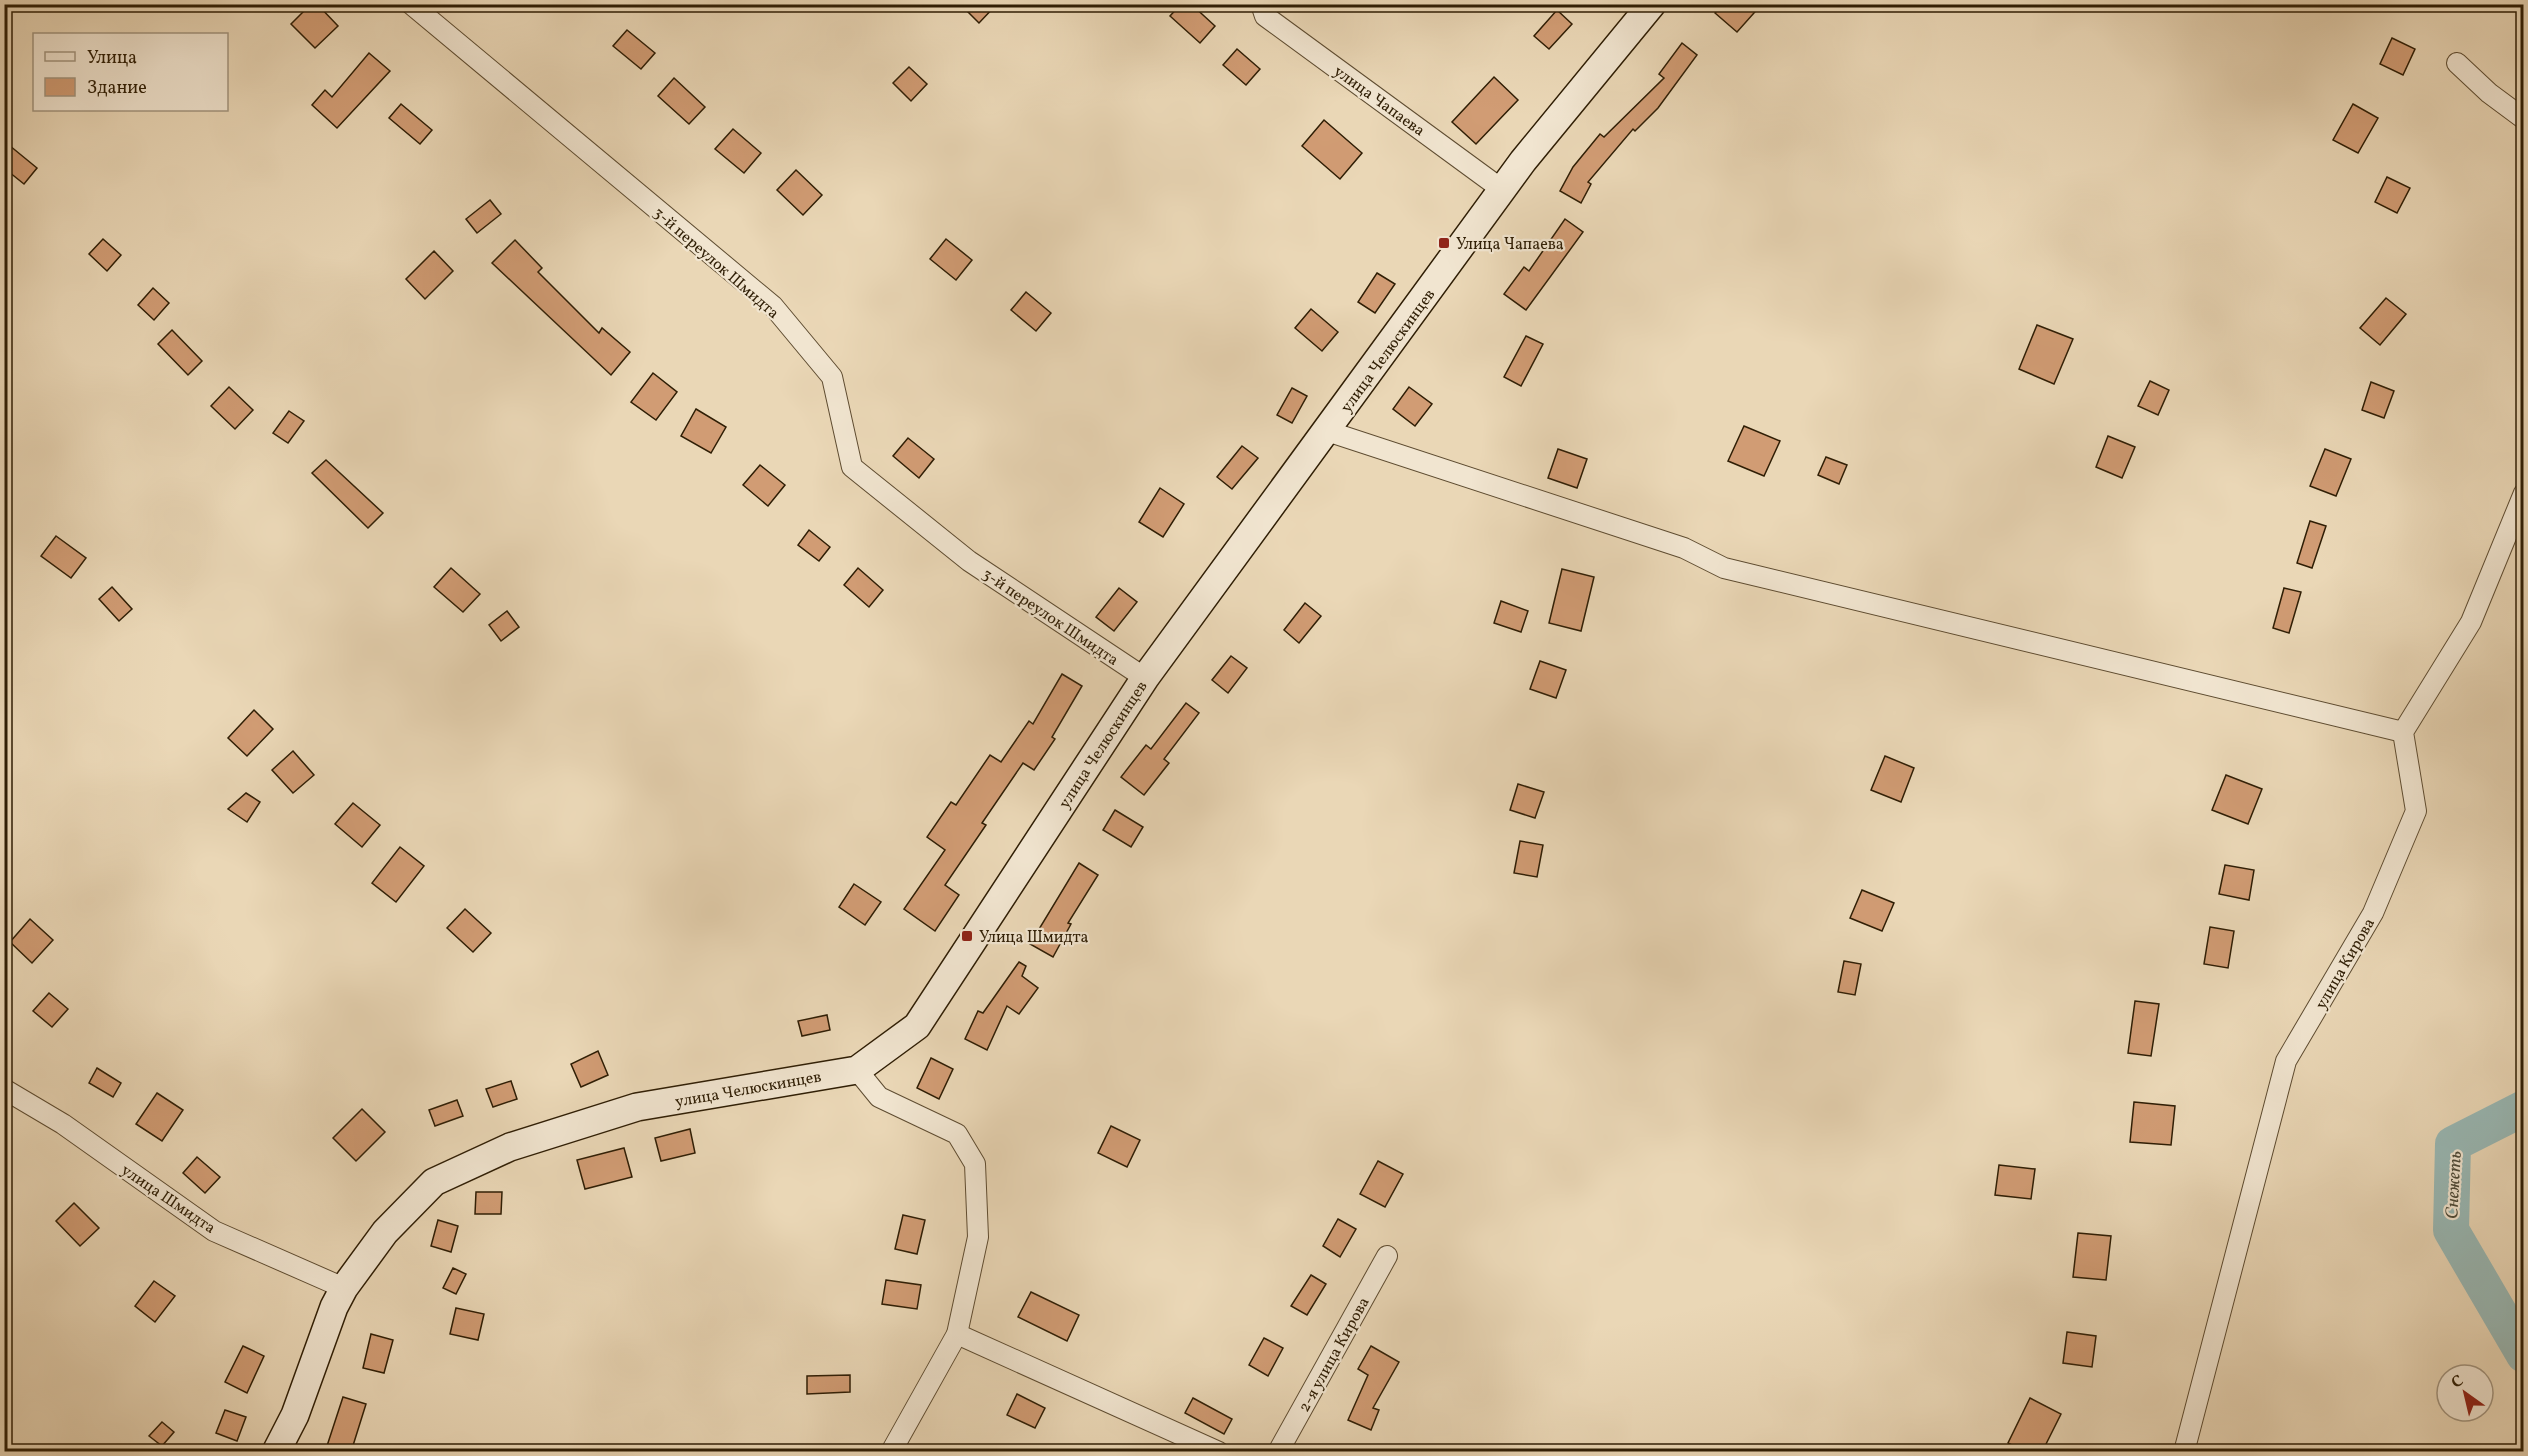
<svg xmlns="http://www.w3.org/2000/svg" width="2528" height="1456" font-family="Vollkorn,serif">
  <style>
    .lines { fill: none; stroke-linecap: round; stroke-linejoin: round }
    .river { stroke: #99b8b4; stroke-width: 36 }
    .building { fill: #d19c74; stroke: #2f1e05; stroke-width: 1.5 }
    .street-casing { stroke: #5e4c31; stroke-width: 22 }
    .secondary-casing { stroke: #2f1e05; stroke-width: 30 }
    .street { stroke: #f1e5d0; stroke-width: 20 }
    .secondary { stroke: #f1e5d0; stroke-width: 27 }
    .poi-dot { fill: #8f2418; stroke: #f1e5d0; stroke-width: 2 }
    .labels { text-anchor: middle; stroke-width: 4.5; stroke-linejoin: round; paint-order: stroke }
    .street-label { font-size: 16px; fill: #2f1e05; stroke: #f1e5d0 }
    .poi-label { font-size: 16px; fill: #2f1e05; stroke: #f1e5d0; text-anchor: start }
    .water-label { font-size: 18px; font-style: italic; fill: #4f4c3a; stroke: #f1e5d0 }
  </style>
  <rect width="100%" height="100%" fill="#ead7b6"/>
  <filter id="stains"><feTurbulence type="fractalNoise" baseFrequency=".00333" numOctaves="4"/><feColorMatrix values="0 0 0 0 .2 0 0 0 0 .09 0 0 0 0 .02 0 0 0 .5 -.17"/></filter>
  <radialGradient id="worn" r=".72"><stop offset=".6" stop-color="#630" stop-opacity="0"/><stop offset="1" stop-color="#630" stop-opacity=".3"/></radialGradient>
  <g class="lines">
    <path class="river" d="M 2524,1108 L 2453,1144 L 2451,1230 L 2524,1355"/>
  </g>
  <g class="building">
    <path d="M 311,4 L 317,4 L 338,26 L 315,48 L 291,24 Z"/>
    <path d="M 960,4 L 997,4 L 979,23 Z"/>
    <path d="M 1181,4 L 1191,4 L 1215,26 L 1200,43 L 1170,16 Z"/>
    <path d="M 1723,4 L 1762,4 L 1737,32 L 1715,13 Z"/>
    <path d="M 1557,10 L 1572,24 L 1549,49 L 1534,36 Z"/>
    <path d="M 627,30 L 655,53 L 641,69 L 613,46 Z"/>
    <path d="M 2392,38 L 2415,49 L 2403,75 L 2380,64 Z"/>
    <path d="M 1682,43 L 1697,55 L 1658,108 L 1635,131 L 1633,129 L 1588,182 L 1591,184 L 1581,203 L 1560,191 L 1573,167 L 1600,134 L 1604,137 L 1664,78 L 1659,74 Z"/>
    <path d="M 1237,49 L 1260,69 L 1246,85 L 1223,65 Z"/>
    <path d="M 369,53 L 390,71 L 337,128 L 312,105 L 325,90 L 332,97 Z"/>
    <path d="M 909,67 L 927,84 L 911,101 L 893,83 Z"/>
    <path d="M 1494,77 L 1518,100 L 1476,144 L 1452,122 Z"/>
    <path d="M 674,78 L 705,107 L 689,124 L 658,96 Z"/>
    <path d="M 401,104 L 432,130 L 420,144 L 389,118 Z"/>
    <path d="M 2353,104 L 2378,118 L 2358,153 L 2333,140 Z"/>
    <path d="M 1324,120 L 1362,153 L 1340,179 L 1302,146 Z"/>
    <path d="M 733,129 L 761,153 L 744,173 L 715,149 Z"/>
    <path d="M 4,141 L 37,168 L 24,184 L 4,168 Z"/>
    <path d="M 796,170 L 822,195 L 803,215 L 777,190 Z"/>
    <path d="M 2387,177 L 2410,188 L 2397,213 L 2375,202 Z"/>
    <path d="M 490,200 L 501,214 L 477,233 L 466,219 Z"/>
    <path d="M 1565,219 L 1583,232 L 1526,310 L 1504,294 L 1524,267 L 1529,271 Z"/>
    <path d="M 103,239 L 121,255 L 107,271 L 89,254 Z"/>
    <path d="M 946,239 L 972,260 L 956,280 L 930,259 Z"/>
    <path d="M 515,240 L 542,268 L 538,272 L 599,333 L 602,328 L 630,352 L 611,375 L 492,263 Z"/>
    <path d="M 434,251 L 453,271 L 425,299 L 406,279 Z"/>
    <path d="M 1377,273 L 1395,284 L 1375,313 L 1358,302 Z"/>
    <path d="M 153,288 L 169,303 L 154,320 L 138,305 Z"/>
    <path d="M 1026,292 L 1051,313 L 1036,331 L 1011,310 Z"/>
    <path d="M 2386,298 L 2406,314 L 2380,345 L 2360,328 Z"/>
    <path d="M 1311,309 L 1338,332 L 1322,351 L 1295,328 Z"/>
    <path d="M 2037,325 L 2073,339 L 2054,384 L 2019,369 Z"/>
    <path d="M 172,330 L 202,361 L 188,375 L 158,344 Z"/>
    <path d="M 1526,336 L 1543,344 L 1521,386 L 1504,377 Z"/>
    <path d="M 653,373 L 677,392 L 656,420 L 631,402 Z"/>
    <path d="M 2150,381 L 2169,390 L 2158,415 L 2138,406 Z"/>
    <path d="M 2371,382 L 2394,391 L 2384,418 L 2362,410 Z"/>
    <path d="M 229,387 L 253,410 L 235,429 L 211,406 Z"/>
    <path d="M 1409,387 L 1432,404 L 1415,426 L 1393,409 Z"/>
    <path d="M 1292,388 L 1307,396 L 1292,423 L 1277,415 Z"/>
    <path d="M 696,409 L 726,427 L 711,453 L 681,436 Z"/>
    <path d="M 289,411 L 304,421 L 288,443 L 273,433 Z"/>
    <path d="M 1744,426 L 1780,441 L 1764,476 L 1728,461 Z"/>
    <path d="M 2108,436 L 2135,447 L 2122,478 L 2096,467 Z"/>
    <path d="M 908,438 L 934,459 L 919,478 L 893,456 Z"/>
    <path d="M 1242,446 L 1258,458 L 1232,489 L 1217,477 Z"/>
    <path d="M 1558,449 L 1587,459 L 1577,488 L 1548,478 Z"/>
    <path d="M 2325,449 L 2351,459 L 2336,496 L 2310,486 Z"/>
    <path d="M 1826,457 L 1847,465 L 1839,484 L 1818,475 Z"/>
    <path d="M 326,460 L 383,513 L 368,528 L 312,473 Z"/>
    <path d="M 760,465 L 785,485 L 768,506 L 743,485 Z"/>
    <path d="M 1160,488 L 1184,504 L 1163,537 L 1139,522 Z"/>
    <path d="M 2310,521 L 2326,526 L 2312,568 L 2297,563 Z"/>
    <path d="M 809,530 L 830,547 L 819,561 L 798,545 Z"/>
    <path d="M 56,536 L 86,558 L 71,578 L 41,556 Z"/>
    <path d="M 451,568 L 480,594 L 463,612 L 434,587 Z"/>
    <path d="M 858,568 L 883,590 L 869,607 L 844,585 Z"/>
    <path d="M 1562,569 L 1594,577 L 1581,631 L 1549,623 Z"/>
    <path d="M 112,587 L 132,609 L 119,621 L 99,599 Z"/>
    <path d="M 1119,588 L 1137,602 L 1114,631 L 1096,617 Z"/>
    <path d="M 2284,588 L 2301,592 L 2289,633 L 2273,628 Z"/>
    <path d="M 1501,601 L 1528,611 L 1521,632 L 1494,623 Z"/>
    <path d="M 1305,603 L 1321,616 L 1299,643 L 1284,630 Z"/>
    <path d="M 507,611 L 519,627 L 501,641 L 489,625 Z"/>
    <path d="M 1231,656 L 1247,668 L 1228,693 L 1212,680 Z"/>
    <path d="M 1540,661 L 1566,670 L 1556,698 L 1530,689 Z"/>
    <path d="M 1062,674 L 1082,686 L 1052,737 L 1055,739 L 1034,770 L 1023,763 L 982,823 L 986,825 L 945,885 L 959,895 L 935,931 L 904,909 L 945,850 L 927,837 L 951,802 L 956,805 L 990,755 L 1001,762 L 1029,721 L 1033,724 Z"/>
    <path d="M 1186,703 L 1199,713 L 1164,759 L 1169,763 L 1144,795 L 1121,777 L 1146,745 L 1151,749 Z"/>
    <path d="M 254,710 L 273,729 L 247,756 L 228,738 Z"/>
    <path d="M 293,751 L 314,775 L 293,793 L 272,770 Z"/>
    <path d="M 1885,756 L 1914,768 L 1901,802 L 1871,790 Z"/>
    <path d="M 2226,775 L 2262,789 L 2248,824 L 2212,810 Z"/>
    <path d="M 1518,784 L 1544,792 L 1535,818 L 1510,810 Z"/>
    <path d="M 246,793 L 260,802 L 247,822 L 228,809 Z"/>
    <path d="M 353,803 L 380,825 L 362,847 L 335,824 Z"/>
    <path d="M 1115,810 L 1143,827 L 1131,847 L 1103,830 Z"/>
    <path d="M 1520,841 L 1543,845 L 1537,877 L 1514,873 Z"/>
    <path d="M 400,847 L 424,866 L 396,902 L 372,883 Z"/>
    <path d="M 1079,863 L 1098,875 L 1068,923 L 1071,924 L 1053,957 L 1030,944 Z"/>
    <path d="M 2225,865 L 2254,870 L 2249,900 L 2219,894 Z"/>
    <path d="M 854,884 L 881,902 L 865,925 L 839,907 Z"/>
    <path d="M 1862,890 L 1894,903 L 1882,931 L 1850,918 Z"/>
    <path d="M 465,909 L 491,933 L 473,952 L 447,928 Z"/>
    <path d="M 30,919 L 53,940 L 32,963 L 10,942 Z"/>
    <path d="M 2210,927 L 2234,931 L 2228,968 L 2204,964 Z"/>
    <path d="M 1844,961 L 1861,964 L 1855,995 L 1838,992 Z"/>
    <path d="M 1019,962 L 1026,966 L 1022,976 L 1038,988 L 1019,1014 L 1007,1006 L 987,1050 L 965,1039 L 978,1011 L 983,1013 Z"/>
    <path d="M 49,993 L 68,1009 L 52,1027 L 33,1011 Z"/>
    <path d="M 2135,1001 L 2159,1004 L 2151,1056 L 2128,1053 Z"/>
    <path d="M 827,1015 L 830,1030 L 802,1036 L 798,1021 Z"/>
    <path d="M 598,1051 L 608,1075 L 581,1087 L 571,1064 Z"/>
    <path d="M 931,1058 L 953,1069 L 939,1099 L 917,1088 Z"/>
    <path d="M 97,1068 L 121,1083 L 113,1097 L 89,1083 Z"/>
    <path d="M 511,1081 L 517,1099 L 493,1107 L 486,1089 Z"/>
    <path d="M 157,1093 L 183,1110 L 162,1141 L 136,1124 Z"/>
    <path d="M 457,1100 L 463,1116 L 435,1126 L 429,1110 Z"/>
    <path d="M 2134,1102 L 2175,1106 L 2171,1145 L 2130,1142 Z"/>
    <path d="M 362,1109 L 385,1132 L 356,1161 L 333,1138 Z"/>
    <path d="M 1111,1126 L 1140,1140 L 1127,1167 L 1098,1153 Z"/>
    <path d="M 690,1129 L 695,1153 L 661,1161 L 655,1138 Z"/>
    <path d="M 624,1148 L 632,1177 L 585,1189 L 577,1160 Z"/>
    <path d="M 197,1157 L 220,1177 L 205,1193 L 183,1173 Z"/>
    <path d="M 1378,1161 L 1403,1174 L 1385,1207 L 1360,1194 Z"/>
    <path d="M 1999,1165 L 2035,1169 L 2031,1199 L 1995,1195 Z"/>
    <path d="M 476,1192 L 502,1192 L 501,1214 L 475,1214 Z"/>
    <path d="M 74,1203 L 99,1228 L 80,1246 L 56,1221 Z"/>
    <path d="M 903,1215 L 925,1220 L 917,1254 L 895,1249 Z"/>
    <path d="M 1338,1219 L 1356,1229 L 1340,1257 L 1323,1246 Z"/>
    <path d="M 438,1220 L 458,1226 L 451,1252 L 431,1246 Z"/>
    <path d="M 2078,1233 L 2111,1236 L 2106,1280 L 2073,1277 Z"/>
    <path d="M 453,1268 L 466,1274 L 456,1294 L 443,1288 Z"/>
    <path d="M 1311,1275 L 1326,1284 L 1307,1315 L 1291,1306 Z"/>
    <path d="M 886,1280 L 921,1285 L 917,1309 L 882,1304 Z"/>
    <path d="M 154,1281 L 175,1296 L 155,1322 L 135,1306 Z"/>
    <path d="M 1031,1292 L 1079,1315 L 1067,1341 L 1018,1317 Z"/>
    <path d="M 456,1308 L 484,1314 L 478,1340 L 450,1334 Z"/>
    <path d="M 2067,1332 L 2096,1336 L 2092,1367 L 2063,1363 Z"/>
    <path d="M 371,1334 L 393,1340 L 384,1373 L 363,1368 Z"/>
    <path d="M 1264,1338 L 1283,1348 L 1268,1376 L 1249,1365 Z"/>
    <path d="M 243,1346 L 264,1356 L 247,1393 L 225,1382 Z"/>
    <path d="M 1371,1346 L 1399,1362 L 1373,1408 L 1379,1410 L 1371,1430 L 1348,1420 L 1368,1375 L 1358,1369 Z"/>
    <path d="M 850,1375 L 850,1392 L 807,1394 L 807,1376 Z"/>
    <path d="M 1017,1394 L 1045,1408 L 1035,1428 L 1007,1415 Z"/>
    <path d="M 343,1397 L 366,1404 L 351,1452 L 325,1452 Z"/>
    <path d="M 1193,1398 L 1232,1419 L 1224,1434 L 1185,1413 Z"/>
    <path d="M 2030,1398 L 2061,1414 L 2042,1452 L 2025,1452 L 2008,1443 Z"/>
    <path d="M 225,1410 L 246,1417 L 237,1441 L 216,1433 Z"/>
    <path d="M 162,1422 L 174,1432 L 162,1446 L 149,1436 Z"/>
  </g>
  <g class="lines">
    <defs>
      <g id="street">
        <path d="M 411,4 L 773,306 L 832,377 L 852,467 L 969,561 L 1145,678"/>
        <path d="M 1261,4 L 1265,16 L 1504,191"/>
        <path d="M 2457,63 L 2489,93 L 2524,119"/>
        <path d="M 1327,431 L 1684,548 L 1724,568 L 2403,732"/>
        <path d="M 857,1070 L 879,1097 L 957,1134 L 975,1164 L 978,1237 L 957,1334 L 891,1452"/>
        <path d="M 4,1089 L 63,1124 L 214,1231 L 344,1288"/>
        <path d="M 957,1334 L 1219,1452"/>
        <path d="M 1278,1452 L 1387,1256"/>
        <path d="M 2184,1452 L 2286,1061 L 2373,913 L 2416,811 L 2403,732 L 2471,622 L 2524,493"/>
      </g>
      <path id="secondary" d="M 276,1452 L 295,1415 L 334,1307 L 344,1288 L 385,1232 L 434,1182 L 510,1147 L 637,1107 L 857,1070 L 917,1026 L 1145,678 L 1523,161 L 1652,4"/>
    </defs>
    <use href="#street" class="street-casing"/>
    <use href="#secondary" class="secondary-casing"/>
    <use href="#street" class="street"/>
    <use href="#secondary" class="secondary"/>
  </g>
  <g class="poi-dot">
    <rect x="1438" y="237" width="12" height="12" rx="3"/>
    <rect x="961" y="930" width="12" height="12" rx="3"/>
  </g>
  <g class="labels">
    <g class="street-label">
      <text transform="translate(1380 100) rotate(36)" y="6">улица Чапаева</text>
      <text transform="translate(717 262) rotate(41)" y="6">3-й переулок Шмидта</text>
      <text transform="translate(1387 350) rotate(-54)" y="6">улица Челюскинцев</text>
      <text transform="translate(1051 616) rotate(34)" y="6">3-й переулок Шмидта</text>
      <text transform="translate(1102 744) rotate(-57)" y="6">улица Челюскинцев</text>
      <text transform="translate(2344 963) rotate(-60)" y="6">улица Кирова</text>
      <text transform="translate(748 1088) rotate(-10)" y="6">улица Челюскинцев</text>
      <text transform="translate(169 1198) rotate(34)" y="6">улица Шмидта</text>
      <text transform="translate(1333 1354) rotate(-61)" y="6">2-я улица Кирова</text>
    </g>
    <g class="poi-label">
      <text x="1456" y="249">Улица Чапаева</text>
      <text x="979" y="942">Улица Шмидта</text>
    </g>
    <g class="water-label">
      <text transform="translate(2453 1185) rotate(-87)" y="6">Снежеть</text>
    </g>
  </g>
  <rect width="2528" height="1456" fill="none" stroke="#ead7b6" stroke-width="24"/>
  <rect x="6" y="6" width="2516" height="1444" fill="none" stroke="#2f1e05" stroke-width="3"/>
  <rect x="12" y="12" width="2504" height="1432" fill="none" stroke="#2f1e05" stroke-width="1.5"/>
  <rect x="33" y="33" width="195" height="78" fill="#f1e5d0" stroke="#a3957f" stroke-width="1.5"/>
  <rect x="45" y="52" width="30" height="9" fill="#f1e5d0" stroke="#a3957f" stroke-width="1.5"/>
  <text x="87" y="63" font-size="18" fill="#2f1e05">Улица</text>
  <rect x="45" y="78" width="30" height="18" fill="#d19c74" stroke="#a3957f" stroke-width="1.5"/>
  <text x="87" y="93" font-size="18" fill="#2f1e05">Здание</text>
  <g transform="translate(2465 1393) rotate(326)"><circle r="28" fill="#f1e5d0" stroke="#a3957f" stroke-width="1.5"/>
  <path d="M0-4.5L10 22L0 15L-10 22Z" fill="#8f2418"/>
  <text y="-9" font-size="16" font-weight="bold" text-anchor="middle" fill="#2f1e05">С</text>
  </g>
  <rect width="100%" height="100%" filter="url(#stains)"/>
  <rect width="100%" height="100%" fill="url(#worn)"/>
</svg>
